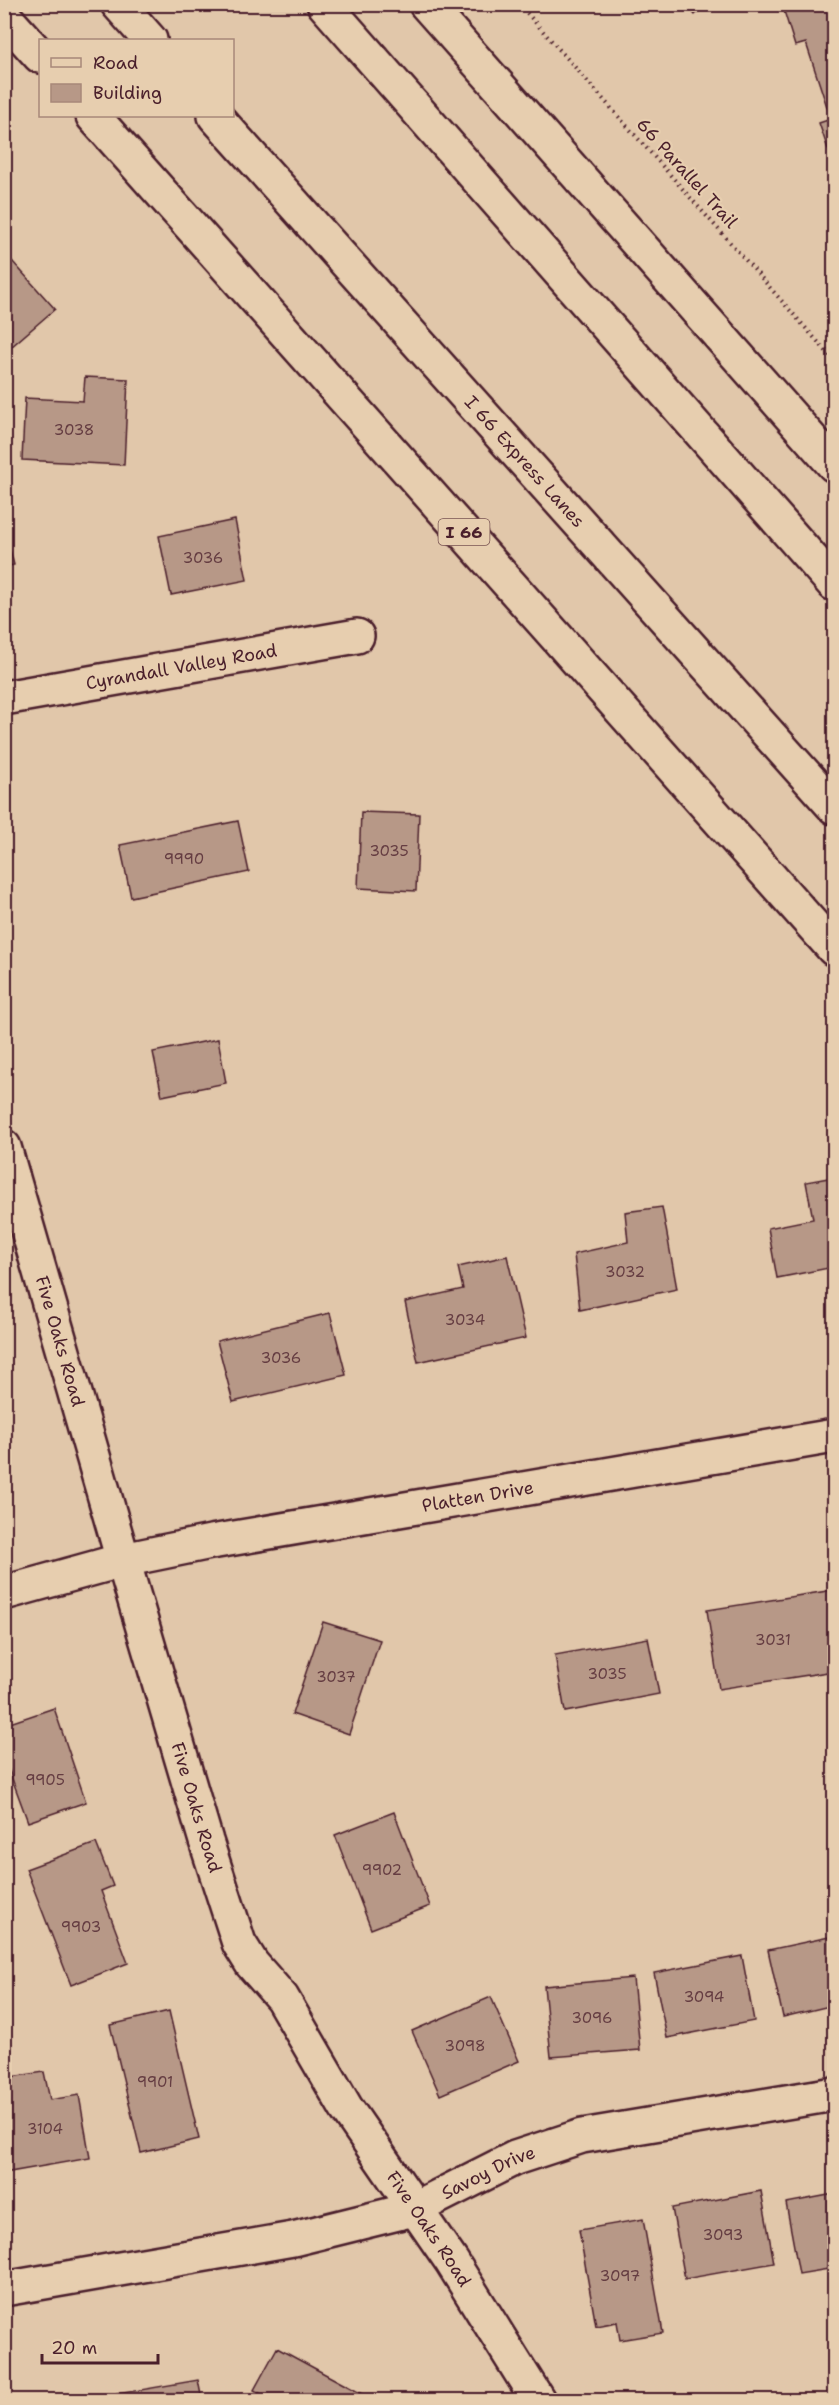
<svg xmlns="http://www.w3.org/2000/svg" width="839" height="2405" font-family="'Shantell Sans',sans-serif">
  <style>
    .building { fill: #b79887; stroke: #4a1f2b; stroke-width: 1.5 }
    .lines { fill: none; stroke-linecap: round; stroke-linejoin: round }
    .street-casing { stroke: #4a1f2b; stroke-width: 38 }
    .highway-casing { stroke: #4a1f2b; stroke-width: 38 }
    .path { stroke: #4a1f2b; stroke-width: 4; stroke-dasharray: 1.5 4.5; stroke-linecap: butt }
    .street { stroke: #e7ceaf; stroke-width: 33 }
    .highway { stroke: #e7ceaf; stroke-width: 33 }
    .labels { text-anchor: middle; stroke-width: 4.5; stroke-linejoin: round; paint-order: stroke }
    .number-label { font-size: 15px; fill: #653d42 }
    .shield { fill: #e7ceaf; stroke: #795453; stroke-width: 1.5 }
    .shield-label { font-size: 16px; font-weight: bold; fill: #4a1f2b }
    .street-label { font-size: 18px; fill: #4a1f2b; stroke: #e7ceaf }
  </style>
  <rect width="100%" height="100%" fill="#e1c7aa"/>
  <filter id="ink" filterUnits="userSpaceOnUse"><feTurbulence type="fractalNoise" baseFrequency=".0167" numOctaves="2"/><feDisplacementMap in="SourceGraphic" scale="12" xChannelSelector="R" yChannelSelector="G"/><feConvolveMatrix kernelMatrix="1 2 1 2 8 2 1 2 1" color-interpolation-filters="sRGB"/></filter>
  <g filter="url(#ink)">
    <g class="building">
      <path d="M 686,4 L 706,4 L 695,15 Z"/>
      <path d="M 792,4 L 834,4 L 834,157 L 831,158 L 819,123 L 831,119 L 806,43 L 795,46 L 784,11 L 793,7 Z"/>
      <path d="M 4,252 L 55,309 L 4,353 Z"/>
      <path d="M 85,377 L 128,379 L 124,465 L 22,460 L 25,398 L 83,401 Z"/>
      <path d="M 235,520 L 247,580 L 171,595 L 159,536 Z"/>
      <path d="M 4,527 L 14,565 L 4,567 Z"/>
      <path d="M 361,812 L 419,814 L 416,891 L 358,888 Z"/>
      <path d="M 238,821 L 249,872 L 131,897 L 120,845 Z"/>
      <path d="M 218,1039 L 226,1083 L 162,1096 L 153,1052 Z"/>
      <path d="M 834,1177 L 834,1267 L 777,1278 L 768,1228 L 813,1219 L 806,1182 Z"/>
      <path d="M 662,1207 L 677,1289 L 580,1310 L 574,1254 L 628,1242 L 625,1212 Z"/>
      <path d="M 507,1256 L 526,1338 L 418,1362 L 405,1302 L 463,1289 L 458,1267 Z"/>
      <path d="M 330,1313 L 346,1375 L 233,1402 L 217,1341 Z"/>
      <path d="M 834,1590 L 834,1671 L 719,1689 L 707,1610 Z"/>
      <path d="M 323,1622 L 380,1640 L 349,1734 L 292,1714 Z"/>
      <path d="M 648,1638 L 659,1694 L 565,1712 L 555,1655 Z"/>
      <path d="M 54,1708 L 86,1802 L 28,1822 L 4,1757 L 4,1725 Z"/>
      <path d="M 394,1812 L 430,1906 L 371,1929 L 335,1835 Z"/>
      <path d="M 96,1843 L 113,1886 L 101,1891 L 128,1963 L 71,1985 L 26,1869 Z"/>
      <path d="M 834,1936 L 834,2005 L 783,2017 L 768,1950 Z"/>
      <path d="M 742,1956 L 754,2021 L 667,2038 L 654,1973 Z"/>
      <path d="M 633,1978 L 640,2050 L 551,2057 L 544,1986 Z"/>
      <path d="M 491,1997 L 519,2061 L 440,2095 L 412,2031 Z"/>
      <path d="M 169,2011 L 199,2139 L 141,2153 L 110,2025 Z"/>
      <path d="M 44,2072 L 50,2100 L 79,2095 L 90,2158 L 4,2173 L 4,2078 Z"/>
      <path d="M 761,2191 L 774,2263 L 685,2279 L 672,2208 Z"/>
      <path d="M 834,2194 L 834,2268 L 799,2274 L 786,2203 Z"/>
      <path d="M 643,2219 L 663,2333 L 620,2340 L 617,2322 L 596,2326 L 579,2230 Z"/>
      <path d="M 277,2348 L 373,2400 L 272,2400 L 254,2390 Z"/>
      <path d="M 198,2380 L 202,2400 L 118,2400 L 117,2394 Z"/>
    </g>
    <g class="lines">
      <defs>
        <g id="street">
          <path id="s1" d="M 4,698 L 357,636"/>
          <path id="s2" d="M 4,1147 L 123,1560 L 206,1841 L 239,1943 L 252,1964 L 282,1998 L 346,2108 L 452,2262 L 538,2400"/>
          <path id="s3" d="M 4,1593 L 123,1560 L 211,1542 L 834,1436"/>
          <path id="s4" d="M 4,2289 L 293,2239 L 414,2209 L 515,2158 L 582,2136 L 834,2094"/>
        </g>
        <g id="highway">
          <path d="M 118,4 L 150,40"/>
          <path d="M 324,4 L 834,584"/>
          <path d="M 426,4 L 834,465"/>
          <path d="M 4,16 L 40,56"/>
          <path d="M 93,116 L 834,949"/>
          <path id="s5" d="M 215,116 L 834,807"/>
        </g>
      </defs>
      <use href="#street" class="street-casing"/>
      <use href="#highway" class="highway-casing"/>
      <path class="path" d="M 519,4 L 834,360"/>
      <use href="#street" class="street"/>
      <use href="#highway" class="highway"/>
    </g>
  </g>
  <g class="labels">
    <g class="number-label">
      <text x="74" y="435">3038</text>
      <text x="203" y="563">3036</text>
      <text x="389" y="856">3035</text>
      <text x="184" y="864">9990</text>
      <text x="625" y="1277">3032</text>
      <text x="465" y="1325">3034</text>
      <text x="281" y="1363">3036</text>
      <text x="773" y="1645">3031</text>
      <text x="607" y="1679">3035</text>
      <text x="336" y="1682">3037</text>
      <text x="45" y="1785">9905</text>
      <text x="382" y="1875">9902</text>
      <text x="81" y="1932">9903</text>
      <text x="704" y="2002">3094</text>
      <text x="592" y="2023">3096</text>
      <text x="465" y="2051">3098</text>
      <text x="155" y="2087">9901</text>
      <text x="45" y="2134">3104</text>
      <text x="723" y="2240">3093</text>
      <text x="620" y="2281">3097</text>
    </g>
    <rect class="shield" x="438.5" y="519" width="51" height="26" rx="4.5"/>
    <g class="shield-label">
      <text x="464" y="538">I 66</text>
    </g>
    <g class="street-label">
      <text transform="translate(687 173) rotate(48)" y="6">66 Parallel Trail</text>
      <text dy="6" stroke="none"><textPath href="#s5" startOffset="464">I 66 Express Lanes</textPath></text>
      <text dy="6" stroke="none"><textPath href="#s1" startOffset="180">Cyrandall Valley Road</textPath></text>
      <text dy="6" stroke="none"><textPath href="#s2" startOffset="202">Five Oaks Road</textPath></text>
      <text dy="6" stroke="none"><textPath href="#s3" startOffset="484">Platten Drive</textPath></text>
      <text dy="6" stroke="none"><textPath href="#s2" startOffset="688">Five Oaks Road</textPath></text>
      <text dy="6" stroke="none"><textPath href="#s4" startOffset="501">Savoy Drive</textPath></text>
      <text dy="6" stroke="none"><textPath href="#s2" startOffset="1174">Five Oaks Road</textPath></text>
    </g>
  </g>
  <rect width="839" height="2405" fill="none" stroke="#e7ceaf" stroke-width="24"/>
  <rect x="12" y="12" width="815" height="2381" fill="none" stroke="#4a1f2b" stroke-width="2" filter="url(#ink)"/>
  <rect x="39" y="39" width="195" height="78" fill="#e7ceaf" stroke="#a8887a" stroke-width="1.5"/>
  <rect x="51" y="58" width="30" height="9" fill="#e7ceaf" stroke="#a8887a" stroke-width="1.5"/>
  <text x="93" y="69" font-size="18" fill="#4a1f2b">Road</text>
  <rect x="51" y="84" width="30" height="18" fill="#b79887" stroke="#a8887a" stroke-width="1.5"/>
  <text x="93" y="99" font-size="18" fill="#4a1f2b">Building</text>
  <path d="M42 2354v9h116v-9" fill="none" stroke="#4a1f2b" stroke-width="3"/>
  <text x="51" y="2354" font-size="18" fill="#4a1f2b" stroke="#e7ceaf" stroke-width="4.5" paint-order="stroke">20 m</text>
</svg>
